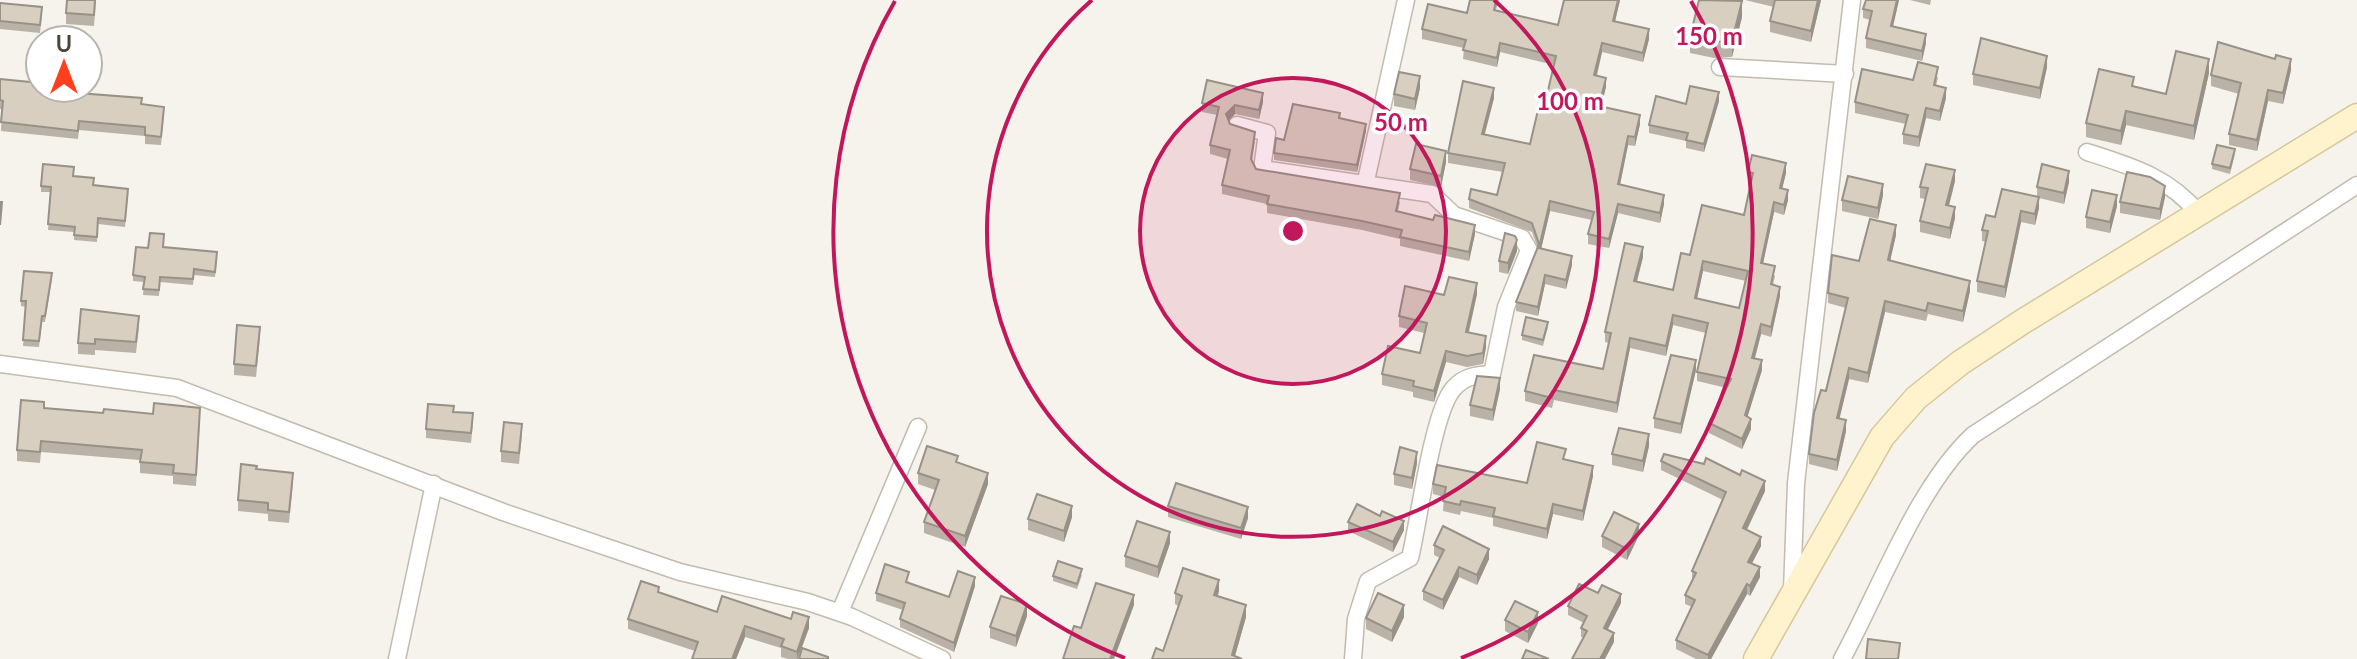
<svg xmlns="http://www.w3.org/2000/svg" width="2357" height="659" font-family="Lato,sans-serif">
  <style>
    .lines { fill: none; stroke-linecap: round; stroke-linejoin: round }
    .minor-casing { stroke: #c2bbae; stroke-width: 19 }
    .secondary-casing { stroke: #d6c79b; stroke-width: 27 }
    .minor { stroke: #fff; stroke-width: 16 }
    .secondary { stroke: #fff3cd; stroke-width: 24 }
    .wall { fill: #bab2a6; fill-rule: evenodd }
    .shaded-wall { fill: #979187 }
    .building { fill: #d8cfc1; stroke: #979187; stroke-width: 2; fill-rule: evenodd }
    .ring { fill: none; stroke: #c2185b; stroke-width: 4 }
    .centre { fill: #c2185b; stroke: #fff; stroke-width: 4 }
    .ring-label { font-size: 24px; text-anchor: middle; font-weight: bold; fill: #c2185b; stroke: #fff; stroke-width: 7; stroke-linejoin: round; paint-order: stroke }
  </style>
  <rect width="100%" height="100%" fill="#f6f3ec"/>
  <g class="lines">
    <defs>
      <g id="minor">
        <path d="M 1720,67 L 1845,74"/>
        <path d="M 1237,125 L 1267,133 L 1262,169 L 1432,194 L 1454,215 L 1522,238 L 1529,250 L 1506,307 L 1492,374 C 1476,375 1464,376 1453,389 C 1432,414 1419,522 1410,558 L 1368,581 L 1356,619 L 1353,659"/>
        <path d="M 2087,152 C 2131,166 2169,177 2199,214"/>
        <path d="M 1365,185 L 1406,0"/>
        <path d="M 0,364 L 177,388 L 503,512 L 680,572 L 808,602 L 852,617 L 942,659"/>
        <path d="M 1792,591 L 1796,483 L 1852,0"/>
        <path d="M 840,612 L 918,427"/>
        <path d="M 397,659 L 434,484"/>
        <path d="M 1842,659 C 1880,589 1917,487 1973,435 L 2357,185"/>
      </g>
      <path id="secondary" d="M 1756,659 L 1882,437 L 1916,398 L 1960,363 L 2022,322 L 2357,116"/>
    </defs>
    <use href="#minor" class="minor-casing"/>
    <use href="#secondary" class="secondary-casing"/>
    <use href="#minor" class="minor"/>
    <use href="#secondary" class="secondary"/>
  </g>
  <g class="wall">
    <path d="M 96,0 L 94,26 L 66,24 L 66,13 Z"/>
    <path d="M 1470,0 L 1499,0 L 1496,10 L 1558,25 L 1564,0 L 1620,0 L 1615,21 L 1649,39 L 1643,62 L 1602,52 L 1597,76 L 1606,87 L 1601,106 L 1640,124 L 1635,146 L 1628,145 L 1620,185 L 1664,204 L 1660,223 L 1618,213 L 1609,248 L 1588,244 L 1588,234 L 1592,220 L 1550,211 L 1541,249 L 1572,265 L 1566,289 L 1545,284 L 1538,316 L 1516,311 L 1516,302 L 1538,249 L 1532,232 L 1469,208 L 1469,199 L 1497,195 L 1503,172 L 1448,163 L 1448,153 L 1494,98 L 1485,134 L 1530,144 L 1543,112 L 1554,65 L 1500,52 L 1497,67 L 1463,59 L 1464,48 L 1422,39 L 1422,29 L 1467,13 Z"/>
    <path d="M 1745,0 L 1821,0 L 1811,42 L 1770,32 L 1770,21 L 1774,7 Z"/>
    <path d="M 1899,0 L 1893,26 L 1926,43 L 1922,61 L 1866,48 L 1866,38 L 1870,20 L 1863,18 L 1863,9 Z"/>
    <path d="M 1910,0 L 1931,0 L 1930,5 Z"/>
    <path d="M 0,3 L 42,15 L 40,33 L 0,29 Z"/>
    <path d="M 1742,17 L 1732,57 L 1714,58 L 1690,53 L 1690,37 Z"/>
    <path d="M 2047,67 L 2040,99 L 1973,85 L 1973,74 Z"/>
    <path d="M 2291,70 L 2283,104 L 2268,101 L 2257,151 L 2229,145 L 2229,134 L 2239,94 L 2211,86 L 2211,75 Z"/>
    <path d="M 2209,73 L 2194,140 L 2126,125 L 2121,145 L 2086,137 L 2086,123 L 2134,86 L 2166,94 Z"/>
    <path d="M 1938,77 L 1936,86 L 1946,98 L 1940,121 L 1926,118 L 1919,147 L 1903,144 L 1903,134 L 1906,124 L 1855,113 L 1855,102 L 1913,80 Z"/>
    <path d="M 0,79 L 40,88 L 80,88 L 79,93 L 142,104 L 164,115 L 161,145 L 145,144 L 145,136 L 79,130 L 78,139 L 1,131 L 2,109 L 0,109 Z"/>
    <path d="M 1420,88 L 1415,110 L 1394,106 L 1394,94 Z"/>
    <path d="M 1719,101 L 1704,152 L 1686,148 L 1686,141 L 1649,133 L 1649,125 L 1686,104 Z"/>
    <path d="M 1263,102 L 1259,119 L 1235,114 L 1229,121 L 1230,124 L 1255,141 L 1252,161 L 1256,169 L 1400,202 L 1398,211 L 1475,234 L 1469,261 L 1400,246 L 1400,239 L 1362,230 L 1267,213 L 1267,204 L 1222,194 L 1222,185 L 1228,159 L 1210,154 L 1210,145 L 1217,115 L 1202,112 L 1202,103 Z"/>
    <path d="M 1366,131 L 1357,172 L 1274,160 L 1274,153 L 1284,140 Z"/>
    <path d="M 2235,154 L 2230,174 L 2212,169 L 2212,164 Z"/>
    <path d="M 1446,162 L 1441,187 L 1410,180 L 1410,169 Z"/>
    <path d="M 1748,172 L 1786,173 L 1782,188 L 1788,200 L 1784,215 L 1774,212 L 1763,263 L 1775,276 L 1773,285 L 1780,296 L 1771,337 L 1761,334 L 1755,358 L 1762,370 L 1747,417 L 1751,429 L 1742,449 L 1709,433 L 1709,423 L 1727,388 L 1697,381 L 1697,372 L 1706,333 L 1673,325 L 1666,356 L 1630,348 L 1617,413 L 1554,400 L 1552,408 L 1525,401 L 1525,391 L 1603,369 L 1609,343 L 1605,342 L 1605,332 L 1643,257 L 1637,282 L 1673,290 L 1690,255 L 1744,215 L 1751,183 L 1748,182 ZM 1703,271 L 1746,281 L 1739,308 L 1697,298 Z"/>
    <path d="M 74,176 L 94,185 L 128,195 L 125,227 L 98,224 L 97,242 L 74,240 L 74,232 L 48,230 L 51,192 L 41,192 L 41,186 Z"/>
    <path d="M 1955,181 L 1949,206 L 1955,218 L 1950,239 L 1920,232 L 1920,221 L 1925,199 L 1920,198 L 1920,187 Z"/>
    <path d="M 2069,182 L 2064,204 L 2039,198 L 2039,208 L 2035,225 L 2021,222 L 2005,298 L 1977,292 L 1977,281 L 1986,242 L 1982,241 L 1982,230 L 2037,197 L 2037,187 Z"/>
    <path d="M 1883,195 L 1878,219 L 1842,211 L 1842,200 Z"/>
    <path d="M 2165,197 L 2160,220 L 2120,213 L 2120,202 Z"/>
    <path d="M 2117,206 L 2110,233 L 2086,228 L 2086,217 Z"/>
    <path d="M 1896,235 L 1890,261 L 1970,291 L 1963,322 L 1928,314 L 1926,321 L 1885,312 L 1868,383 L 1849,379 L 1839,419 L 1846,431 L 1837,471 L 1809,464 L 1809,454 L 1846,308 L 1828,303 L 1828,293 L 1859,261 Z"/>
    <path d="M 163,247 L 217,258 L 215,277 L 194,275 L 193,285 L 160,282 L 159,296 L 143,295 L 144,282 L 133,281 L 133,275 L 148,248 Z"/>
    <path d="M 1517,251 L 1508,274 L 1499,272 L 1499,261 Z"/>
    <path d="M 52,279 L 45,322 L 42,322 L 39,347 L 23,346 L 26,307 L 21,306 L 21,301 Z"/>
    <path d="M 1477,294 L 1469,332 L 1486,347 L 1483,364 L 1467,367 L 1446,362 L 1434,402 L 1413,397 L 1413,392 L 1382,385 L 1382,374 L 1420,353 L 1424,333 L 1399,327 L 1399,316 L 1444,295 Z"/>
    <path d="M 139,327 L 136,353 L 95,350 L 95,355 L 78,354 L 78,343 Z"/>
    <path d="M 1548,327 L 1543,346 L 1522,340 L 1522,335 Z"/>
    <path d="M 260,338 L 256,377 L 234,375 L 234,364 Z"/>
    <path d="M 1696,370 L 1681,434 L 1654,428 L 1654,418 Z"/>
    <path d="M 1500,389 L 1493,421 L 1470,416 L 1470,405 Z"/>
    <path d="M 44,408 L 103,413 L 200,419 L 196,486 L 173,484 L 173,476 L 140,473 L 140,460 L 41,452 L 40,463 L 17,461 L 17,450 Z"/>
    <path d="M 454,412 L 473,423 L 471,443 L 426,438 L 426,429 Z"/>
    <path d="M 522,435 L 519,464 L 501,462 L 501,451 Z"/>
    <path d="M 1649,446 L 1643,472 L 1612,465 L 1612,454 Z"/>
    <path d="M 1566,460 L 1593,476 L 1583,521 L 1553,514 L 1547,539 L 1493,526 L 1493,518 L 1461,511 L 1460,515 L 1443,511 L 1444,497 L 1433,494 L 1433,484 L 1527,483 Z"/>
    <path d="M 1661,461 L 1765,491 L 1747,530 L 1761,546 L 1752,563 L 1760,577 L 1750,596 L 1747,594 L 1711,659 L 1696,659 L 1676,649 L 1676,640 L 1692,607 L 1685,604 L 1685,595 L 1692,581 L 1692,571 L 1723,500 L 1661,470 Z"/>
    <path d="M 958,462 L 988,484 L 965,547 L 924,533 L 924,522 L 935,490 L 918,484 L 918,473 Z"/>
    <path d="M 1417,463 L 1412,489 L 1394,485 L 1394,474 Z"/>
    <path d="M 256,469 L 293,484 L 289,523 L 268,521 L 268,514 L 238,511 L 238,500 Z"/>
    <path d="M 1168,506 L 1248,518 L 1241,539 L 1168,517 Z"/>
    <path d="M 1072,517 L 1064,542 L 1028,530 L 1028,519 Z"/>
    <path d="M 1348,522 L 1404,530 L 1393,552 L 1348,531 Z"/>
    <path d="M 1639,535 L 1627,560 L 1602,547 L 1602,536 Z"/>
    <path d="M 1170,543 L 1158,578 L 1125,567 L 1125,556 Z"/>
    <path d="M 1434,545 L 1489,559 L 1477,585 L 1459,577 L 1443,610 L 1423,600 L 1423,591 L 1440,558 L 1434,555 Z"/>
    <path d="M 1082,575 L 1077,589 L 1053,581 L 1053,576 Z"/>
    <path d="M 909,581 L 908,583 L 949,597 L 975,586 L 954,652 L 900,627 L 900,619 L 903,610 L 876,601 L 876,593 Z"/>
    <path d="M 1219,591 L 1218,596 L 1246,617 L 1235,656 L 1163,651 L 1178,606 L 1175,604 L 1175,593 Z"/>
    <path d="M 659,593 L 717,612 L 809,628 L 798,659 L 788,659 L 781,657 L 781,648 L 745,637 L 736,659 L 692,659 L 695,651 L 628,629 L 628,619 Z"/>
    <path d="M 1621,603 L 1607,630 L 1614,642 L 1581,637 L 1581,628 L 1584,623 L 1568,615 L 1568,606 Z"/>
    <path d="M 1027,616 L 1016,647 L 990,638 L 990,627 Z"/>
    <path d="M 1404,617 L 1392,642 L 1366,629 L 1366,618 Z"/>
    <path d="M 1505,620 L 1538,623 L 1528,643 L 1505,631 Z"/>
  </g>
  <g class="shaded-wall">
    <path d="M 1618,0 L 1620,0 L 1613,30 L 1613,21 Z"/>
    <path d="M 1818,0 L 1821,0 L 1811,42 L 1811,31 Z"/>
    <path d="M 1897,0 L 1899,0 L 1891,35 L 1891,26 Z"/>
    <path d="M 1742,1 L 1742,17 L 1732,57 L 1732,41 Z"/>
    <path d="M 1649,29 L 1649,39 L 1643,62 L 1643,53 Z"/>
    <path d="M 1926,34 L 1926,43 L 1922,61 L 1922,51 Z"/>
    <path d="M 1500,43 L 1500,52 L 1497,67 L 1497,58 Z"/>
    <path d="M 1602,43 L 1602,52 L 1594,85 L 1594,75 Z"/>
    <path d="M 2047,56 L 2047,67 L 2040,99 L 2040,88 Z"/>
    <path d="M 2209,59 L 2209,73 L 2194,140 L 2194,126 Z"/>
    <path d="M 2291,59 L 2291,70 L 2283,104 L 2283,93 Z"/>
    <path d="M 1420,76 L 1420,88 L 1415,110 L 1415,99 Z"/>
    <path d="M 1606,78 L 1606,87 L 1599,115 L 1599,106 Z"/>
    <path d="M 1494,88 L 1494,98 L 1482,143 L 1482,134 Z"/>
    <path d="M 1946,88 L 1946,98 L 1940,121 L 1940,111 Z"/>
    <path d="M 2268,90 L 2268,101 L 2257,151 L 2257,140 Z"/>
    <path d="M 1719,92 L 1719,101 L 1704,152 L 1704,144 Z"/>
    <path d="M 1263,93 L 1263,102 L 1259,119 L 1259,110 Z"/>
    <path d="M 1235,105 L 1235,114 L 1226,123 L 1226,114 Z"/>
    <path d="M 1926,108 L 1926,118 L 1919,147 L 1919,137 Z"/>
    <path d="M 2126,111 L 2126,125 L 2121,145 L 2121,131 Z"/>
    <path d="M 1640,115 L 1640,124 L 1635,146 L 1635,137 Z"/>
    <path d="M 1366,124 L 1366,131 L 1357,172 L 1357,165 Z"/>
    <path d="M 1628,136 L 1628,145 L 1618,194 L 1618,184 Z"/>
    <path d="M 1446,151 L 1446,162 L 1441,187 L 1441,176 Z"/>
    <path d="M 1786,163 L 1786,173 L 1780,198 L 1780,188 Z"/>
    <path d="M 1955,170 L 1955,181 L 1946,216 L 1946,205 Z"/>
    <path d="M 2069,171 L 2069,182 L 2064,204 L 2064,193 Z"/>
    <path d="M 1883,184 L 1883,195 L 1878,219 L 1878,208 Z"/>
    <path d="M 2165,186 L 2165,197 L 2160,220 L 2160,209 Z"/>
    <path d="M 1788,190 L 1788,200 L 1784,215 L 1784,205 Z"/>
    <path d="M 1664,195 L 1664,204 L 1660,223 L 1660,213 Z"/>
    <path d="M 2117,195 L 2117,206 L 2110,233 L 2110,222 Z"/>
    <path d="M 2039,197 L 2039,208 L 2035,225 L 2035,214 Z"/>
    <path d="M 1550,201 L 1550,211 L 1539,258 L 1539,248 Z"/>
    <path d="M 1774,202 L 1774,212 L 1761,273 L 1761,263 Z"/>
    <path d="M 1618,204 L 1618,213 L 1609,248 L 1609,239 Z"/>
    <path d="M 1955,207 L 1955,218 L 1950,239 L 1950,228 Z"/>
    <path d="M 2021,211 L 2021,222 L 2005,298 L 2005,287 Z"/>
    <path d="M 1475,225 L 1475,234 L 1469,261 L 1469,252 Z"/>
    <path d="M 1896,225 L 1896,235 L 1888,270 L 1888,260 Z"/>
    <path d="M 1517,240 L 1517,251 L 1508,274 L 1508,263 Z"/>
    <path d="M 1643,247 L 1643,257 L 1634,291 L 1634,281 Z"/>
    <path d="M 1572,256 L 1572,265 L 1566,289 L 1566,280 Z"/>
    <path d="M 1703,261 L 1703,271 L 1695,308 L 1695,298 Z"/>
    <path d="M 1545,275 L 1545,284 L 1538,316 L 1538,307 Z"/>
    <path d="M 1970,281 L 1970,291 L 1963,322 L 1963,311 Z"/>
    <path d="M 1477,283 L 1477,294 L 1466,343 L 1466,332 Z"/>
    <path d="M 1780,287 L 1780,296 L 1771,337 L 1771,327 Z"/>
    <path d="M 1885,301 L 1885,312 L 1868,383 L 1868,373 Z"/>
    <path d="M 1673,315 L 1673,325 L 1666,356 L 1666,346 Z"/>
    <path d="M 1761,324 L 1761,334 L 1752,368 L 1752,358 Z"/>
    <path d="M 1486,336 L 1486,347 L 1483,364 L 1483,353 Z"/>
    <path d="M 1630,338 L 1630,348 L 1617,413 L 1617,403 Z"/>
    <path d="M 1446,351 L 1446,362 L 1434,402 L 1434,391 Z"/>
    <path d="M 1696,360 L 1696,370 L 1681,434 L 1681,424 Z"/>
    <path d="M 1762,360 L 1762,370 L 1745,425 L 1745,415 Z"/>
    <path d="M 1849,368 L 1849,379 L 1837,429 L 1837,418 Z"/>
    <path d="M 1500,378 L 1500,389 L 1493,421 L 1493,410 Z"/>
    <path d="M 1751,419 L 1751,429 L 1742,449 L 1742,439 Z"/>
    <path d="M 1846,420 L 1846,431 L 1837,471 L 1837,460 Z"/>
    <path d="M 1649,434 L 1649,446 L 1643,472 L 1643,461 Z"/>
    <path d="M 1417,452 L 1417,463 L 1412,489 L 1412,478 Z"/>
    <path d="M 1593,466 L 1593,476 L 1583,521 L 1583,511 Z"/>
    <path d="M 988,473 L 988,484 L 965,547 L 965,536 Z"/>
    <path d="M 1765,481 L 1765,491 L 1743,537 L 1743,528 Z"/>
    <path d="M 1553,504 L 1553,514 L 1547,539 L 1547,529 Z"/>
    <path d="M 1072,506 L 1072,517 L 1064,542 L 1064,531 Z"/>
    <path d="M 1248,507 L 1248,518 L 1241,539 L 1241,528 Z"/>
    <path d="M 1404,521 L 1404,530 L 1393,552 L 1393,542 Z"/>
    <path d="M 1639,524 L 1639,535 L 1627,560 L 1627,549 Z"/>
    <path d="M 1170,532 L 1170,543 L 1158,578 L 1158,567 Z"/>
    <path d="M 1761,537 L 1761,546 L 1748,571 L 1748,562 Z"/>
    <path d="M 1489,549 L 1489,559 L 1477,585 L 1477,575 Z"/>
    <path d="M 1459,567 L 1459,577 L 1443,610 L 1443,600 Z"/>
    <path d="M 1760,567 L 1760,577 L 1750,596 L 1750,586 Z"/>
    <path d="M 975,577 L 975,586 L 954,652 L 954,643 Z"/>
    <path d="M 1219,580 L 1219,591 L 1214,606 L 1214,595 Z"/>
    <path d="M 1747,584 L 1747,594 L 1711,659 L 1708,659 L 1708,655 Z"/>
    <path d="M 1621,594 L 1621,603 L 1604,637 L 1604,628 Z"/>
    <path d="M 1134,595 L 1134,605 L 1114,659 L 1110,659 Z"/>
    <path d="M 1027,604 L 1027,616 L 1016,647 L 1016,636 Z"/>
    <path d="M 1246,605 L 1246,617 L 1234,659 L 1232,655 Z"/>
    <path d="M 1404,605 L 1404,617 L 1392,642 L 1392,631 Z"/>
    <path d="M 1538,612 L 1538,623 L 1528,643 L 1528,632 Z"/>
    <path d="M 809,617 L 809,628 L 797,659 L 797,652 Z"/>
    <path d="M 745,626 L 745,637 L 736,659 L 732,659 Z"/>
    <path d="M 1614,633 L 1614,642 L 1605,659 L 1600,659 Z"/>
  </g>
  <g class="building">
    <path d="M 67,0 L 95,0 L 94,15 L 66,13 Z"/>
    <path d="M 1470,0 L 1496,0 L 1494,10 L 1558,25 L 1564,0 L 1618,0 L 1613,21 L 1649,29 L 1643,53 L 1602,43 L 1594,75 L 1606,78 L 1599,106 L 1640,115 L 1635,137 L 1628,136 L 1618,184 L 1664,195 L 1660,213 L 1618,204 L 1609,239 L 1588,234 L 1594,212 L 1550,201 L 1539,248 L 1572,256 L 1566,280 L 1545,275 L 1538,307 L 1516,302 L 1539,244 L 1532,223 L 1469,199 L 1471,189 L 1497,195 L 1505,163 L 1448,153 L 1463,81 L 1494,88 L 1482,134 L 1530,144 L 1538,110 L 1543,112 L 1556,56 L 1500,43 L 1497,58 L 1463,50 L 1466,40 L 1422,29 L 1428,4 L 1467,13 Z"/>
    <path d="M 1699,0 L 1742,1 L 1732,41 L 1714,42 L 1690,37 Z"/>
    <path d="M 1775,0 L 1818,0 L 1811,31 L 1770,21 Z"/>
    <path d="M 1866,0 L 1897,0 L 1891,26 L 1926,34 L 1922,51 L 1866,38 L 1872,11 L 1863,9 Z"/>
    <path d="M 0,3 L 42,7 L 40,25 L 0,21 Z"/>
    <path d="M 1981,38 L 2047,56 L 2040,88 L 1973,74 Z"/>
    <path d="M 2218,42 L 2275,59 L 2276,55 L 2291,59 L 2283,93 L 2268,90 L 2257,140 L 2229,134 L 2241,83 L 2211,75 Z"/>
    <path d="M 2176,51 L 2209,59 L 2194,126 L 2126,111 L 2121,131 L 2086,123 L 2099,69 L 2134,77 L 2132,86 L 2166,94 Z"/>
    <path d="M 1918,62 L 1938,67 L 1934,85 L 1946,88 L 1940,111 L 1926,108 L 1919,137 L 1903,134 L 1908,115 L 1855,102 L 1862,69 L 1913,80 Z"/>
    <path d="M 1399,72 L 1420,76 L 1415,99 L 1394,94 Z"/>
    <path d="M 0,79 L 40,83 L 40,88 L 79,88 L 78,93 L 142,98 L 141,104 L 164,107 L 161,137 L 145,135 L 145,127 L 79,121 L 78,131 L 1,122 L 3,101 L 0,100 Z"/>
    <path d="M 1207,80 L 1263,93 L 1259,110 L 1235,105 L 1226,114 L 1230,124 L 1255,132 L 1251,159 L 1256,169 L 1400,193 L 1396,211 L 1433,220 L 1435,215 L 1475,225 L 1469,252 L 1400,237 L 1402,230 L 1362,221 L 1267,204 L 1269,196 L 1222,185 L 1230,150 L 1210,145 L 1219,107 L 1202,103 Z"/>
    <path d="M 1690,86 L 1719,92 L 1704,144 L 1686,140 L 1688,133 L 1649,125 L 1656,96 L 1686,104 Z"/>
    <path d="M 1293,104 L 1340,113 L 1339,118 L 1366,124 L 1357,165 L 1274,153 L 1276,138 L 1284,140 Z"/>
    <path d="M 1416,144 L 1446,151 L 1441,176 L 1410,169 Z"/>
    <path d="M 2217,145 L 2235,149 L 2230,168 L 2212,164 Z"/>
    <path d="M 1752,155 L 1786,163 L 1780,188 L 1788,190 L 1784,205 L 1774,202 L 1761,263 L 1775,266 L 1771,284 L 1780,287 L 1771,327 L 1761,324 L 1752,358 L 1762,360 L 1745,415 L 1751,419 L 1742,439 L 1709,423 L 1731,379 L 1697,372 L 1708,323 L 1673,315 L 1666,346 L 1630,338 L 1617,403 L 1554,390 L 1552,398 L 1525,391 L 1534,355 L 1603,369 L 1611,333 L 1605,332 L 1625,243 L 1643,247 L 1634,281 L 1673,290 L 1681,253 L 1690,255 L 1702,205 L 1744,215 L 1753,173 L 1748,172 ZM 1703,261 L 1748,271 L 1739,308 L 1695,298 Z"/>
    <path d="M 43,164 L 74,167 L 73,176 L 94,178 L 93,185 L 128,189 L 125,221 L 98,218 L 97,237 L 74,235 L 75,227 L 48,224 L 51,187 L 41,186 Z"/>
    <path d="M 1926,164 L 1955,170 L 1946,205 L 1955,207 L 1950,228 L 1920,221 L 1928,188 L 1920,187 Z"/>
    <path d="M 2042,164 L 2069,171 L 2064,193 L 2037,187 Z"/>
    <path d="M 2127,172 L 2150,177 L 2165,186 L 2160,209 L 2120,202 Z"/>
    <path d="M 1848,176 L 1883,184 L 1878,208 L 1842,200 Z"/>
    <path d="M 2002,189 L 2039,197 L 2035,214 L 2021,211 L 2005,287 L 1977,281 L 1988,231 L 1982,230 L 1986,215 L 1995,217 Z"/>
    <path d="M 2092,190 L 2117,195 L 2110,222 L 2086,217 Z"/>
    <path d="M 0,202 L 2,202 L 0,225 Z"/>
    <path d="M 1870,219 L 1896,225 L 1888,260 L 1970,281 L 1963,311 L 1928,303 L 1926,311 L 1885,301 L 1868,373 L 1849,368 L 1837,418 L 1846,420 L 1837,460 L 1809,454 L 1814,413 L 1821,390 L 1826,391 L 1848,298 L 1828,293 L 1832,255 L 1859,261 Z"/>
    <path d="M 150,233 L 164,234 L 163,247 L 217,252 L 215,272 L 194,269 L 193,279 L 160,277 L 159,290 L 143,289 L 145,277 L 133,275 L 136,247 L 148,248 Z"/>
    <path d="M 1505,233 L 1515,236 L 1517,240 L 1508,263 L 1499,261 Z"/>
    <path d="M 24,271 L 52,273 L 45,316 L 42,316 L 39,341 L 23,340 L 26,301 L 21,301 Z"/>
    <path d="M 1449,277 L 1477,283 L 1466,332 L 1486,336 L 1483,353 L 1467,356 L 1446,351 L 1434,391 L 1413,386 L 1414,381 L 1382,374 L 1388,346 L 1420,353 L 1427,323 L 1399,316 L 1405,286 L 1444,295 Z"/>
    <path d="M 81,309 L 139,316 L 136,342 L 95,339 L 95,344 L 78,343 Z"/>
    <path d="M 1526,317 L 1548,322 L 1543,340 L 1522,335 Z"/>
    <path d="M 237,325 L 260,327 L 256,366 L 234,364 Z"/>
    <path d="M 1671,355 L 1696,360 L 1681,424 L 1654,418 Z"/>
    <path d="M 1477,376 L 1500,378 L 1493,410 L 1470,405 Z"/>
    <path d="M 21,400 L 44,402 L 44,408 L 103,413 L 104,409 L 153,414 L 154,403 L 200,408 L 196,475 L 173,473 L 174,465 L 140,462 L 142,450 L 41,441 L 40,452 L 17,450 Z"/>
    <path d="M 428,404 L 454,406 L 453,412 L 473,413 L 471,433 L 426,429 Z"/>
    <path d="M 504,422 L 522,424 L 519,453 L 501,451 Z"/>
    <path d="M 1619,428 L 1649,434 L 1643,461 L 1612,454 Z"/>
    <path d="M 1537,442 L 1566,449 L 1563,459 L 1593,466 L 1583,511 L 1553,504 L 1547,529 L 1493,516 L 1495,508 L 1461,501 L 1460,505 L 1443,501 L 1446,487 L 1433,484 L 1437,465 L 1527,483 Z"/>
    <path d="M 927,446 L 958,456 L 956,462 L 988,473 L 965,536 L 924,522 L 939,480 L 918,473 Z"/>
    <path d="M 1400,447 L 1417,452 L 1412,478 L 1394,474 Z"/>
    <path d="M 1664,454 L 1704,464 L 1706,458 L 1740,475 L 1742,470 L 1765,481 L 1743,528 L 1761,537 L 1748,562 L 1760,567 L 1750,586 L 1747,584 L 1708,655 L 1676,640 L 1695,600 L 1685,595 L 1696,573 L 1692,571 L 1726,492 L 1661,461 Z"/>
    <path d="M 241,464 L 257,466 L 256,469 L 293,473 L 289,512 L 268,510 L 268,503 L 238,500 Z"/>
    <path d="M 1176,483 L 1248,507 L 1241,528 L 1168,506 Z"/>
    <path d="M 1037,494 L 1072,506 L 1064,531 L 1028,519 Z"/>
    <path d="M 1357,504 L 1380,516 L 1382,511 L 1404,521 L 1393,542 L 1348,522 Z"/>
    <path d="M 1614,512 L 1639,524 L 1627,549 L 1602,536 Z"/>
    <path d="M 1137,521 L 1170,532 L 1158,567 L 1125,556 Z"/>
    <path d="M 1443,526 L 1489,549 L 1477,575 L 1459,567 L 1443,600 L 1423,591 L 1444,550 L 1434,545 Z"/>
    <path d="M 1058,561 L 1082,569 L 1077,584 L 1053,576 Z"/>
    <path d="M 885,564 L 909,572 L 906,582 L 949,597 L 958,571 L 975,577 L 954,643 L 900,619 L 905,603 L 876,593 Z"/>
    <path d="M 1183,568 L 1219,580 L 1214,595 L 1246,605 L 1232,655 L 1242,659 L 1152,659 L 1156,648 L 1163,651 L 1182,596 L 1175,593 Z"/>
    <path d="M 641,581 L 659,587 L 658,592 L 717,612 L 722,596 L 791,619 L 793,612 L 809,617 L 797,652 L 781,646 L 784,639 L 745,626 L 732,659 L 692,659 L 698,642 L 628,619 Z"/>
    <path d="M 1096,583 L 1134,595 L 1110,659 L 1063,659 L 1074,626 L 1081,628 Z"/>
    <path d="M 1579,584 L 1598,593 L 1602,585 L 1621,594 L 1604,628 L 1614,633 L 1600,659 L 1572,659 L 1587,631 L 1581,628 L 1587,616 L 1568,606 Z"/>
    <path d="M 1378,593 L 1404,605 L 1392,631 L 1366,618 Z"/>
    <path d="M 1001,596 L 1027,604 L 1016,636 L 990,627 Z"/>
    <path d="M 1515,601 L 1538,612 L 1528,632 L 1505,620 Z"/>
    <path d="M 1868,639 L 1900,643 L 1898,659 L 1866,659 Z"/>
    <path d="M 802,648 L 828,657 L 828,659 L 799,659 Z"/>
    <path d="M 1526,650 L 1549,659 L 1522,659 Z"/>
  </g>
  <circle cx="1293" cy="231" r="153" fill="#c2185b" fill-opacity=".12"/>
  <g class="ring">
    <circle cx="1293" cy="231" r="153"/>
    <path d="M1494 0A306 306 0 1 1 1092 0"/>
    <path d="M1125 658A459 459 0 0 1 895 1M1691 1A459 459 0 0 1 1461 658"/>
  </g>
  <circle cx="1293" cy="231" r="12" class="centre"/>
  <g class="ring-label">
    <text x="1709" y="45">150 m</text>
    <text x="1570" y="110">100 m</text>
    <text x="1401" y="131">50 m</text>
  </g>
  <g transform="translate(64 64)"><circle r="38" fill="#ffffff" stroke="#b7b4b0" stroke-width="2"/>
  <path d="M0-6L14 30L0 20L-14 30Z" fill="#fc3f1d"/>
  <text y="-12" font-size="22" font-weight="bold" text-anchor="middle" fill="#4b4439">U</text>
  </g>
</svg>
